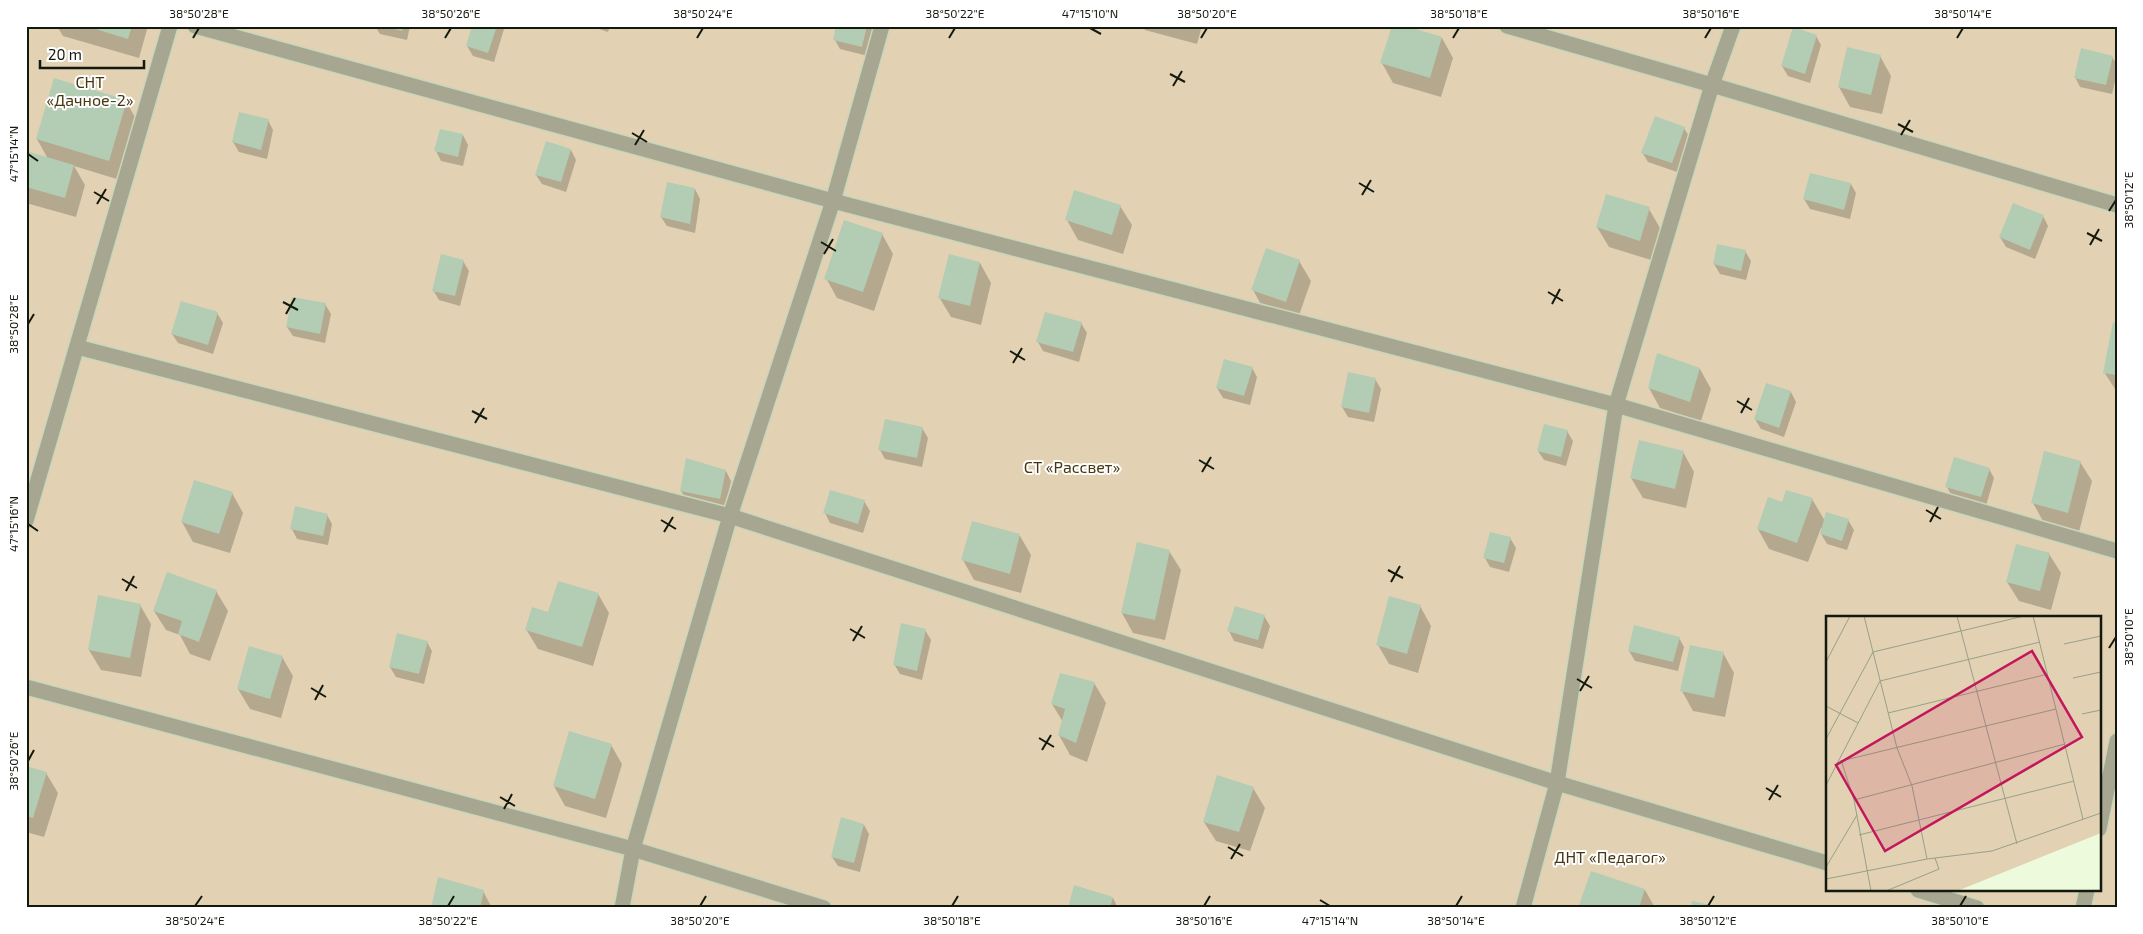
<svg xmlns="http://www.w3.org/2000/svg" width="2143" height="934" font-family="'Exo 2',sans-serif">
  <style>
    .green { fill: #e2d2b3; fill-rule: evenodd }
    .shadow { fill: #0003 }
    .building { fill: #b3ccb4 }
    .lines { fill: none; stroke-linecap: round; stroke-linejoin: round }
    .lane-casing { stroke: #cad6ba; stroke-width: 18 }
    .lane { stroke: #a7a791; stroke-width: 15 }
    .ticks { fill: none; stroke: #14190e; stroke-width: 2 }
    .labels { text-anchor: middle; stroke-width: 4; stroke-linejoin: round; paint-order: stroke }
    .park-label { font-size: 16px; fill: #473610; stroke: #fff }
    .inset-road { fill: none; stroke: #96a089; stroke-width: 1 }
    .view { fill: #c2185b; fill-opacity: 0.15; stroke: #c2185b; stroke-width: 2.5 }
    .inset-edge { fill: none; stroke: #14190e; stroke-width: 2.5 }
    .neatline { fill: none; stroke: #14190e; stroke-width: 2 }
    .ticks-label { font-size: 12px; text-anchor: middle; fill: #14190e }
  </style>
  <rect width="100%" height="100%" fill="#edfadb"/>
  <path class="green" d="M 26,26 L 2117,26 L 2117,908 L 26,908 ZM 1827,618 L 2099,618 L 2099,890 L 1827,890 Z"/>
  <g class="shadow">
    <path d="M 57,26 L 148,26 L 139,58 L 63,36 Z"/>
    <path d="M 375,26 L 410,26 L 407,40 L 380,34 Z"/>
    <path d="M 473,26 L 503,26 L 504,29 L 494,62 L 473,56 L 467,46 Z"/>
    <path d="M 590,26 L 610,26 L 608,32 Z"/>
    <path d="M 838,26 L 874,26 L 868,56 L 840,49 L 835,40 Z"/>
    <path d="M 1143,26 L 1202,26 L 1197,44 L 1145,30 Z"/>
    <path d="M 1816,36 L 1821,45 L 1810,83 L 1788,76 L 1782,66 Z"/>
    <path d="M 1442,38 L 1453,58 L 1441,97 L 1393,83 L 1382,63 Z"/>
    <path d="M 1880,56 L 1891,76 L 1882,114 L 1850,107 L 1839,87 Z"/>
    <path d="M 2112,57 L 2117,64 L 2117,73 L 2112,94 L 2080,87 L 2075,77 Z"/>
    <path d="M 126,101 L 137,121 L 120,180 L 74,166 L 85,185 L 76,217 L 26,203 L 26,153 L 48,159 L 37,139 Z"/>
    <path d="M 268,120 L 273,130 L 267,159 L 239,152 L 233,142 Z"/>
    <path d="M 1684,128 L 1690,138 L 1677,172 L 1648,162 L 1642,152 Z"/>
    <path d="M 463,135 L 468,145 L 463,166 L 441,161 L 436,151 Z"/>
    <path d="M 571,150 L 576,160 L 566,192 L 542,184 L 536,175 Z"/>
    <path d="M 1851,184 L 1856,193 L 1850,219 L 1810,209 L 1804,199 Z"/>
    <path d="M 695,189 L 700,199 L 695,233 L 667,226 L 661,217 Z"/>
    <path d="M 1120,206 L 1132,225 L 1123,254 L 1078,240 L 1067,220 Z"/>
    <path d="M 1649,209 L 1660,228 L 1651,260 L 1609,247 L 1597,227 Z"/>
    <path d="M 2043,216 L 2048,226 L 2035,259 L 2006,247 L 2000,237 Z"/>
    <path d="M 882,234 L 893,254 L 874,311 L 837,298 L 826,278 Z"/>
    <path d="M 1745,251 L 1751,261 L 1746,280 L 1720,274 L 1714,264 Z"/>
    <path d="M 463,261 L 469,271 L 460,306 L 439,300 L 433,290 Z"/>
    <path d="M 1299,261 L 1311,281 L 1297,321 L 1264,310 L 1253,290 Z"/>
    <path d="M 980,263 L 991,283 L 981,325 L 951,317 L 939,297 Z"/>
    <path d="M 325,304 L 331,314 L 325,343 L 293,336 L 287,327 Z"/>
    <path d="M 217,313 L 223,323 L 213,354 L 178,343 L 172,334 Z"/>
    <path d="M 1081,323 L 1087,333 L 1079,362 L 1043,351 L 1038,342 Z"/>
    <path d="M 2117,325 L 2117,392 L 2104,372 Z"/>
    <path d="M 1252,368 L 1257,377 L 1250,405 L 1223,398 L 1217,388 Z"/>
    <path d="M 1700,369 L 1711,389 L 1701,421 L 1660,408 L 1649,388 Z"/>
    <path d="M 1349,374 L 1375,379 L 1381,389 L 1374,422 L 1348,417 L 1342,407 Z"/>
    <path d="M 1791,392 L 1796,402 L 1784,437 L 1761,429 L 1755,419 Z"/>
    <path d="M 922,428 L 928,438 L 922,467 L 885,459 L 880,450 Z"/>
    <path d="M 1567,431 L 1573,441 L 1566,466 L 1544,460 L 1538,451 Z"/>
    <path d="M 1683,452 L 1694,472 L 1686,508 L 1643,498 L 1631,478 Z"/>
    <path d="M 2080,462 L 2092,481 L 2079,532 L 2044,523 L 2033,503 Z"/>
    <path d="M 1989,469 L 1994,478 L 1986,506 L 1952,497 L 1947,487 Z"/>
    <path d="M 726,471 L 731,481 L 725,509 L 686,500 L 681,491 Z"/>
    <path d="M 232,493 L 243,513 L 230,553 L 193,542 L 182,522 Z"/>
    <path d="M 1812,499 L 1825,521 L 1848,520 L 1854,530 L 1847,550 L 1827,544 L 1821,534 L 1822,528 L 1821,528 L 1808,562 L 1769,549 L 1758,529 L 1782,504 Z"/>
    <path d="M 864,501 L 870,511 L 863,533 L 830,523 L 825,513 Z"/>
    <path d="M 327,515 L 332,524 L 328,545 L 297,539 L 292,529 Z"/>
    <path d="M 973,523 L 1020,536 L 1031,555 L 1021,593 L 974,580 L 963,560 Z"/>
    <path d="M 1510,538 L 1516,548 L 1509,572 L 1490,567 L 1485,558 Z"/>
    <path d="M 1169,551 L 1181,570 L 1165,640 L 1133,633 L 1122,613 Z"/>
    <path d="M 2049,554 L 2061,573 L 2051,610 L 2019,601 L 2007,582 Z"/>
    <path d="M 216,591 L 228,611 L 210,661 L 190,654 L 180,635 L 166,630 L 154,611 Z"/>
    <path d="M 598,594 L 609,613 L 593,666 L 538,649 L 526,629 L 549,613 Z"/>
    <path d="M 140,605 L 151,624 L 141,677 L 101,670 L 89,650 Z"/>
    <path d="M 1420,606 L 1431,626 L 1418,673 L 1389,664 L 1378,645 Z"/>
    <path d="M 1264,616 L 1270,626 L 1263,649 L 1234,641 L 1229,631 Z"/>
    <path d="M 925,630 L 931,640 L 922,680 L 900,674 L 894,664 Z"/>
    <path d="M 398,635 L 427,642 L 432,651 L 424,684 L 396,677 L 390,667 Z"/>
    <path d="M 1679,638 L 1684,647 L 1678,671 L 1635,661 L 1629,651 Z"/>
    <path d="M 1723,653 L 1734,673 L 1725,717 L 1693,711 L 1682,691 Z"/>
    <path d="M 282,657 L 293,676 L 281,718 L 250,709 L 238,689 Z"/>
    <path d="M 1094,683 L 1106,703 L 1087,762 L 1070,755 L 1059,735 L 1063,722 L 1052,704 Z"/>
    <path d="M 611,745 L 622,764 L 606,818 L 565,806 L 554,786 Z"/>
    <path d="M 26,767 L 46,773 L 58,793 L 44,837 L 26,832 Z"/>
    <path d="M 1253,788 L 1265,808 L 1250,851 L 1216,841 L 1204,822 Z"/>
    <path d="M 864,825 L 869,834 L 860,872 L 838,866 L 832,857 Z"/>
    <path d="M 1645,890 L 1655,908 L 1580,908 Z"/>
    <path d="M 483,891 L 492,908 L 433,908 Z"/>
    <path d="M 1113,898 L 1118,908 L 1069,908 Z"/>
  </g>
  <g class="building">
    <path d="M 86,26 L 132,26 L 128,39 Z"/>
    <path d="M 383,26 L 403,26 L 402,31 Z"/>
    <path d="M 472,26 L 497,26 L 488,53 L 466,46 Z"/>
    <path d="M 836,26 L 867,26 L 862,47 L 833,40 Z"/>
    <path d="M 1392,26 L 1406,26 L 1442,37 L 1430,78 L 1380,63 Z"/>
    <path d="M 1793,27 L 1817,35 L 1805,74 L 1781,66 Z"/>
    <path d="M 1847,47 L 1881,55 L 1871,95 L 1838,87 Z"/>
    <path d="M 2081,48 L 2113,56 L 2106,85 L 2074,78 Z"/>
    <path d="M 54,78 L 127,100 L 109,161 L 36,139 Z"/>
    <path d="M 239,112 L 269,119 L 261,150 L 232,142 Z"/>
    <path d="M 1655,116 L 1685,127 L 1672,163 L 1641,153 Z"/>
    <path d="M 440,129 L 463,134 L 458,157 L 434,151 Z"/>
    <path d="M 546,141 L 571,149 L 561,182 L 535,175 Z"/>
    <path d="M 26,151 L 74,165 L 65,198 L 26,187 Z"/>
    <path d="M 1810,173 L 1851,183 L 1844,210 L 1803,199 Z"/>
    <path d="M 667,182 L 695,188 L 690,224 L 660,217 Z"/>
    <path d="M 1074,190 L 1121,205 L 1112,235 L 1065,220 Z"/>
    <path d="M 1606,194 L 1650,207 L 1640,241 L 1596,227 Z"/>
    <path d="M 2013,203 L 2044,215 L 2030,250 L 1999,237 Z"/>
    <path d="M 844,220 L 883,233 L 863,292 L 824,279 Z"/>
    <path d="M 1717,244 L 1746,250 L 1741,271 L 1713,264 Z"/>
    <path d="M 1266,248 L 1300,260 L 1286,302 L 1251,290 Z"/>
    <path d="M 441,254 L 464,260 L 455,296 L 432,291 Z"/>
    <path d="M 949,254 L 980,262 L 970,306 L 938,298 Z"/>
    <path d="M 292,297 L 326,303 L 320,334 L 286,327 Z"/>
    <path d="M 181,301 L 218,312 L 208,345 L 171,334 Z"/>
    <path d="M 1045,312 L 1082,322 L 1073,352 L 1036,342 Z"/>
    <path d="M 2113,322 L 2117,323 L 2117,375 L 2103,373 Z"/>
    <path d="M 1657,353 L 1700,368 L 1690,402 L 1648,388 Z"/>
    <path d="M 1224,359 L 1253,367 L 1244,396 L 1216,388 Z"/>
    <path d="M 1348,372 L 1376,378 L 1369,413 L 1341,407 Z"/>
    <path d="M 1766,383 L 1791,391 L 1779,428 L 1754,419 Z"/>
    <path d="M 885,419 L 923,427 L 917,458 L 878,450 Z"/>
    <path d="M 1544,424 L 1568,430 L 1561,457 L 1537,451 Z"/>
    <path d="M 1639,440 L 1684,451 L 1675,489 L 1630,478 Z"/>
    <path d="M 2044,451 L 2081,461 L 2068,513 L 2031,503 Z"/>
    <path d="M 1954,457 L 1990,468 L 1981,497 L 1945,487 Z"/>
    <path d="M 686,458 L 726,470 L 720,499 L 680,491 Z"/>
    <path d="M 194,480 L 233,492 L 219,534 L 181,522 Z"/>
    <path d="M 830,490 L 865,500 L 858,524 L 823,513 Z"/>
    <path d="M 1786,490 L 1813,498 L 1797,543 L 1757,529 L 1768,497 L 1782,502 Z"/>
    <path d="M 295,506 L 328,514 L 323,536 L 290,529 Z"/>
    <path d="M 1826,512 L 1849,519 L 1842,541 L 1820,534 Z"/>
    <path d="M 972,521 L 1020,534 L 1010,574 L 961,560 Z"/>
    <path d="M 1490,532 L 1511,537 L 1504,563 L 1483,558 Z"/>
    <path d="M 1137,542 L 1170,550 L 1155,620 L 1121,613 Z"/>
    <path d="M 2016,544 L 2050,553 L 2040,591 L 2006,582 Z"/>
    <path d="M 167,572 L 217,590 L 199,642 L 178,634 L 182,621 L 153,611 Z"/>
    <path d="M 558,581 L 599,593 L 582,647 L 525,630 L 532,607 L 548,612 Z"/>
    <path d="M 98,595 L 141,604 L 130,658 L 88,650 Z"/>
    <path d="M 1389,596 L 1421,605 L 1407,654 L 1376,645 Z"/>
    <path d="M 1235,606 L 1265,615 L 1258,640 L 1227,631 Z"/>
    <path d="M 901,623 L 926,629 L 917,671 L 893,665 Z"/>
    <path d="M 1634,625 L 1680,637 L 1673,662 L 1628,651 Z"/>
    <path d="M 397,633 L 428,641 L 419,674 L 389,667 Z"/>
    <path d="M 1690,645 L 1724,652 L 1714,698 L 1680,691 Z"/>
    <path d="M 249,646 L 283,656 L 270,699 L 237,689 Z"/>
    <path d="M 1060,673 L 1095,682 L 1076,743 L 1058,735 L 1065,709 L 1051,704 Z"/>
    <path d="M 569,731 L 612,744 L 595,799 L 553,786 Z"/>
    <path d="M 26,766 L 47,772 L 33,818 L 26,816 Z"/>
    <path d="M 1217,775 L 1254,787 L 1239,832 L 1203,822 Z"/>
    <path d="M 841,817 L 864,824 L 854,863 L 831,857 Z"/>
    <path d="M 1591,871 L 1645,889 L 1639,908 L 1578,908 Z"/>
    <path d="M 438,877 L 484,890 L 480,908 L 431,908 Z"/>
    <path d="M 1074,885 L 1113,897 L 1110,908 L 1068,908 Z"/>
    <path d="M 1692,901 L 1719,907 L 1719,908 L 1691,908 Z"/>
  </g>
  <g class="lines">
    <defs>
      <g id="lane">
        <path d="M 195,26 L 833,201 L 1616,405 L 2117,551"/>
        <path d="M 1507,26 L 1712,85 L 2117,205"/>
        <path d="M 77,347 L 730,516 L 1557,783 L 1827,863"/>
        <path d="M 26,521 L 170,26"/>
        <path d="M 26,687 L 633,849 L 824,908"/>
        <path d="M 2099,829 L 2117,741"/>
        <path d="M 1918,890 L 1977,908"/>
        <path d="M 622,908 L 633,849 L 730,516 L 833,201 L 882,26"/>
        <path d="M 1523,908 L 1557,783 L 1616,405 L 1712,85 L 1733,26"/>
        <path d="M 2083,908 L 2087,890"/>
      </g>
    </defs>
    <use href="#lane" class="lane-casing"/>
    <use href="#lane" class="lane"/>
  </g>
  <path class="ticks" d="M 1090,28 L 1101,34M 193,38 L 199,28M 445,38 L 451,28M 697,38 L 703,28M 949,38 L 955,28M 1201,38 L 1207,28M 1453,38 L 1459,28M 1705,38 L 1711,28M 1957,38 L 1963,28M 1170,74 L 1185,82M 1173,86 L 1182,71M 1898,124 L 1913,132M 632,133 L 647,142M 1901,135 L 1910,120M 635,145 L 644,130M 28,154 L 38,161M 1359,183 L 1374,192M 94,192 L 109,201M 1362,195 L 1371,180M 97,204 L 106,189M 2109,211 L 2116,200M 2087,233 L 2102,241M 821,242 L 836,251M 2090,245 L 2099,229M 824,254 L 833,239M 1548,292 L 1563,301M 283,302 L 298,310M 1552,304 L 1560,289M 286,314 L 295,298M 28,324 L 34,314M 1010,351 L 1025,360M 1013,363 L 1022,348M 1737,401 L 1752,410M 472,411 L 487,419M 1741,413 L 1749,398M 475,423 L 484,408M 1199,460 L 1214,469M 1202,472 L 1211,457M 1926,510 L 1941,519M 661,520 L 676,529M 1930,522 L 1938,507M 28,524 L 38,531M 664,532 L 673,517M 1388,570 L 1403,578M 122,579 L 137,588M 1391,582 L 1400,566M 126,591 L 134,576M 850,629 L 865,638M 853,641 L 862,626M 2109,648 L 2116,637M 1577,679 L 1592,688M 311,688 L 326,697M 1580,691 L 1589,676M 315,700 L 323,685M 1039,738 L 1054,747M 1042,750 L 1051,735M 28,761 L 34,750M 1766,788 L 1781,797M 500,797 L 515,806M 1769,800 L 1778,785M 504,809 L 512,794M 1228,847 L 1243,856M 1231,859 L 1240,844M 1320,900 L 1330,906M 195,906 L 202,896M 448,906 L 454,896M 700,906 L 706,896M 952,906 L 958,896M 1204,906 L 1210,896M 1456,906 L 1462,896M 1708,906 L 1714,896M 1960,906 L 1966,896"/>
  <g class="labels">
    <g class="park-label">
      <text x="90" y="88">СНТ<tspan x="90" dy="18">«Дачное-2»</tspan></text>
      <text x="1072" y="473">СТ «Рассвет»</text>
      <text x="1610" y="863">ДНТ «Педагог»</text>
    </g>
  </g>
  <g transform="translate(1826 616)">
    <rect width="275" height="275" fill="#edfadb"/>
    <path d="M 0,0 L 275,0 L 275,217 L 131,275 L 0,275 Z" fill="#e2d2b3"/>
    <path class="inset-road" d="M 38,0 L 71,132 L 86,170 L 101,243M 131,0 L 191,228M 207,0 L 257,203M 238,28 L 275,20M 0,46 L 24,0M 247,62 L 275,56M 0,90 L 32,107M 62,97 L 222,58M 256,98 L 275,94M 0,123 L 47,36 L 198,0M 15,144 L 28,184 L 45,275M 15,145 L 230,93M 0,169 L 54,65 L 214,26M 28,184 L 239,128M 33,219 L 248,165M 0,251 L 31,199M 0,263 L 101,243 L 166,235 L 275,197M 60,275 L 113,253 L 109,242"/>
    <path class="view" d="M 206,35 L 256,121 L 59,235 L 10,149 Z"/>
    <rect width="275" height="275" class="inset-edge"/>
  </g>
  <rect width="2143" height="934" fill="none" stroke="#ffffff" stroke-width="55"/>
  <path d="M40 60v8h104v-8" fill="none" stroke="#14190e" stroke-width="2.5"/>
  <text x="48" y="60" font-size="15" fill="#14190e" stroke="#ffffff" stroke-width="4" paint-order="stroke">20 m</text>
  <rect x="28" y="28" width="2088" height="878" class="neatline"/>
  <g class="ticks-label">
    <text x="199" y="18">38°50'28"E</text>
    <text x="451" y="18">38°50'26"E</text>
    <text x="703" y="18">38°50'24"E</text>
    <text x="955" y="18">38°50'22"E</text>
    <text x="1090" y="18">47°15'10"N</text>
    <text x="1207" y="18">38°50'20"E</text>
    <text x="1459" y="18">38°50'18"E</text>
    <text x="1711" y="18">38°50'16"E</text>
    <text x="1963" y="18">38°50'14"E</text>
    <text transform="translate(14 154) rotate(-90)" y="4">47°15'14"N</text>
    <text transform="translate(2129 200) rotate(-90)" y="4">38°50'12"E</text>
    <text transform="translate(14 324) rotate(-90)" y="4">38°50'28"E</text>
    <text transform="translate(14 524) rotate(-90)" y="4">47°15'16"N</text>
    <text transform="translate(2129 637) rotate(-90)" y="4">38°50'10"E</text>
    <text transform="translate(14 761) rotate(-90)" y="4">38°50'26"E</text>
    <text x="195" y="925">38°50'24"E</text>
    <text x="448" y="925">38°50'22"E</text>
    <text x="700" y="925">38°50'20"E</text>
    <text x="952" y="925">38°50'18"E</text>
    <text x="1204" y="925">38°50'16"E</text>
    <text x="1330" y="925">47°15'14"N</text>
    <text x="1456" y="925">38°50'14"E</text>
    <text x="1708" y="925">38°50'12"E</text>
    <text x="1960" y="925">38°50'10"E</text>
  </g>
</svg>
